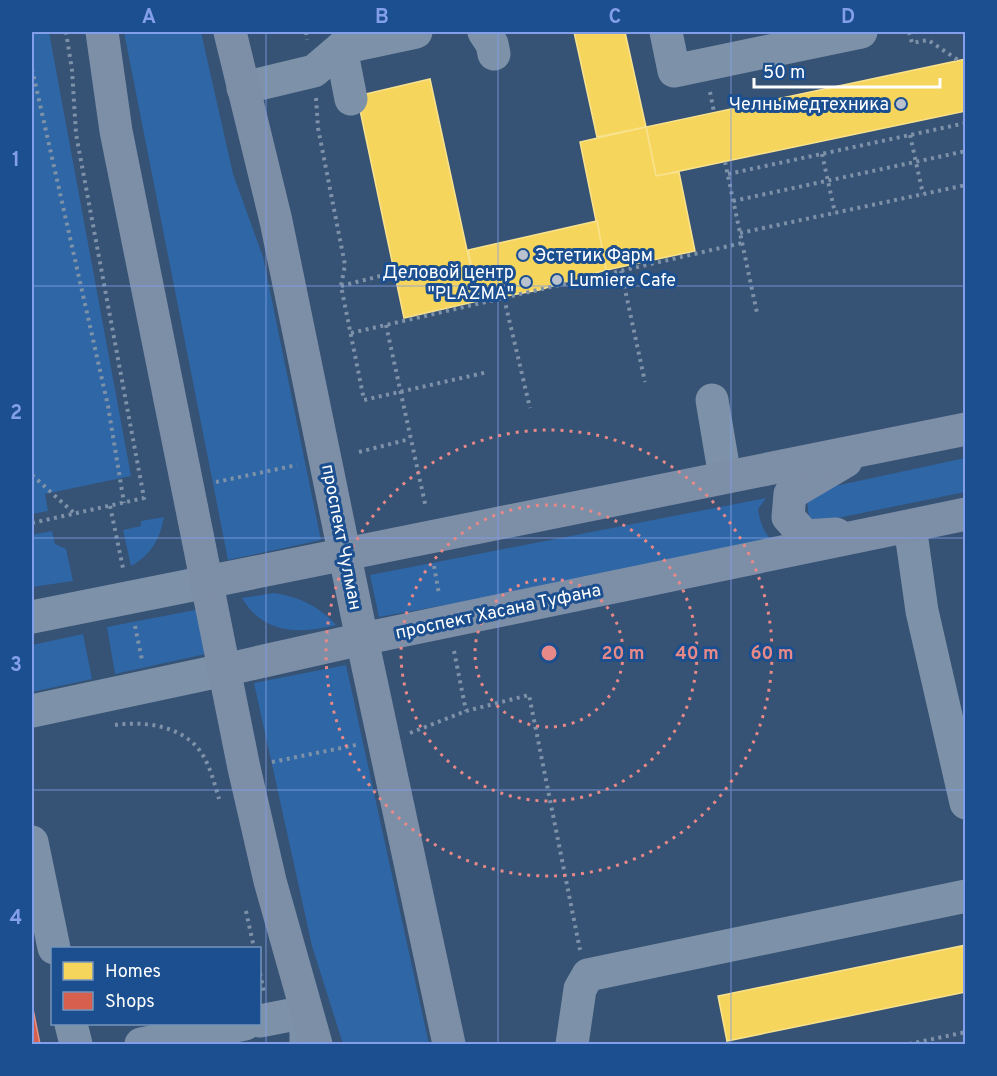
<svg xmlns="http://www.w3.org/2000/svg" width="997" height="1076" font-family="Overpass,sans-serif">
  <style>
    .green { fill: #2f66a5 }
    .homes { fill: #f6d55c; stroke: #f9e28d; stroke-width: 1.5 }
    .shops { fill: #d6604d; stroke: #e29082; stroke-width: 1.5 }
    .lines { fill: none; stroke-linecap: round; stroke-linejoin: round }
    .path { stroke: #7d92a8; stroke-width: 4; stroke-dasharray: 3 4.5; stroke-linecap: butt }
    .minor { stroke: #7d92a8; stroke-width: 33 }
    .major { stroke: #7d8ea7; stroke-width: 33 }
    .grid { fill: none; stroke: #839eea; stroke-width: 1.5; stroke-opacity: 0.55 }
    .ring { fill: none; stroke: #e88989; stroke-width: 3; stroke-dasharray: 3 6 }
    .poi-dot { fill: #b9c2ce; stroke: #1b4f8f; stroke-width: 2 }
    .labels { text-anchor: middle; stroke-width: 6; stroke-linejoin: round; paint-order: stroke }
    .poi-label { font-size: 18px; fill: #fff; stroke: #1b4f8f; text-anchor: end }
    .street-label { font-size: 18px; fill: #fff; stroke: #1b4f8f }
    .centre { fill: #e88989; stroke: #1b4f8f; stroke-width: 3 }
    .ring-label { font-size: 18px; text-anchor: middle; font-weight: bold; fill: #e88989; stroke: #1b4f8f; stroke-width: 6; stroke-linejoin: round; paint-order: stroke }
    .neatline { fill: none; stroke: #839eea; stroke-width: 2 }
    .grid-label { font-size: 20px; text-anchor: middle; font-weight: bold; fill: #839eea }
  </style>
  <rect width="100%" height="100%" fill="#365274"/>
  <g class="green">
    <path d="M 32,32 L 49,32 L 131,476 L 45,494 L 48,511 L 32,514 Z"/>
    <path d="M 124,32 L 201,32 L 233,174 L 263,257 L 321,540 L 228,560 Z"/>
    <path d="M 965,458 L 965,492 L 818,522 L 809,517 L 807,501 L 821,489 Z"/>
    <path d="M 766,498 L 758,509 C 761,526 764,533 776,545 L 379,617 L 370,575 Z"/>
    <path d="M 164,517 C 160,539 151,555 131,566 L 123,530 L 141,526 L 141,521 Z"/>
    <path d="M 52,531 L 55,544 L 66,549 L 73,581 L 32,587 L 32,535 Z"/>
    <path d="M 274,593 C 299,597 319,606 336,625 C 300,635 262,633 242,598 Z"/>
    <path d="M 200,609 L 210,653 L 115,674 L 107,627 Z"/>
    <path d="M 83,634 L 92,679 L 32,692 L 32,645 Z"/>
    <path d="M 346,665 L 429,1044 L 343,1044 L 312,946 L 254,683 Z"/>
  </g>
  <g class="homes">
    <path d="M 574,32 L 625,32 L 646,127 L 597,137 Z"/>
    <path d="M 966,59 L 966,111 L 656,176 L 646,127 Z"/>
    <path d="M 430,79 L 478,301 L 404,318 L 357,96 Z"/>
    <path d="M 646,127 L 656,176 L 679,172 L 695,251 L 606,270 L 580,142 Z"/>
    <path d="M 597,221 L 606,270 L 539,290 L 479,301 L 468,250 Z"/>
    <path d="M 966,945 L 966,992 L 727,1041 L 718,996 Z"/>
  </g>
  <path class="shops" d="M 32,1004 L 40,1044 L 32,1044 Z"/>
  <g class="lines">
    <g class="path">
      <path d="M 306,32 L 307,40"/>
      <path d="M 909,32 L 912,43 L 928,40 L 958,60"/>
      <path d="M 32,69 L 108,406 L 124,503"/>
      <path d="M 710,92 L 714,112"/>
      <path d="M 316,98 L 318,128 L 345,265 L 341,286 L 364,400 L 488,372"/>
      <path d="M 910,135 L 923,194"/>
      <path d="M 822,154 L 835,213"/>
      <path d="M 725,162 L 757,313"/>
      <path d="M 728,174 L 966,123"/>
      <path d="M 733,201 L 966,151"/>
      <path d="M 740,233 L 966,185"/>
      <path d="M 621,271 L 645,382"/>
      <path d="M 341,286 L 388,274"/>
      <path d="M 504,298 L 530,408"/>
      <path d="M 386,325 L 426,508"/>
      <path d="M 351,333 L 742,243"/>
      <path d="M 359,452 L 410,439"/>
      <path d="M 32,475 L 75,514"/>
      <path d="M 216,482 L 297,465"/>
      <path d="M 110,506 L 123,568"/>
      <path d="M 32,523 L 144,498 L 76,134 L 72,70 L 66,32"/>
      <path d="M 434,566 L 439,594"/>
      <path d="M 135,626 L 142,660"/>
      <path d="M 454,651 L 466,711"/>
      <path d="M 115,725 C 142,721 177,725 197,747 C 209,761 214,782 219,799"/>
      <path d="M 410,733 L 466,711 L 529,695 L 580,950"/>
      <path d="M 272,762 L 356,745"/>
      <path d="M 246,911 L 254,948"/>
      <path d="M 260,973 L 264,993"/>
      <path d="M 909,1044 L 966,1032"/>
    </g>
    <g class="minor">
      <path d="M 484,32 L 492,44 L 494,54"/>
      <path d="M 666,32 L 674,71 L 861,32"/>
      <path d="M 341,48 L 351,99"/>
      <path d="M 243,88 L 314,71 L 341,48 L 416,32"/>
      <path d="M 712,400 L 725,477"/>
      <path d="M 910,526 L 922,611 L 966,803"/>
      <path d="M 32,617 L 207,582"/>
      <path d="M 32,711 L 224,670"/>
      <path d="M 32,842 L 54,948"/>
      <path d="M 260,1021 L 306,1012 L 306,1043"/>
      <path d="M 71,1024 L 76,1044"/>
      <path d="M 141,1044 L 245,1024"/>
      <path d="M 572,1044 L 580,989 L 588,975 L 966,896"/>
    </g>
    <g class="major">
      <path d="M 102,32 L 116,131 L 244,768 L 270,881 L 316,1044"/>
      <path d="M 230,32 L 276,221 L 362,639 L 449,1044"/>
      <path d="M 836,534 L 805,536 L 788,517 L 790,494 L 846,461"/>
      <path d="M 207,582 L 966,429"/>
      <path d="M 224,670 L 362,639 L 966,514"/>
    </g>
  </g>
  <path class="grid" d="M 266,32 L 266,1044M 498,32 L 498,1044M 731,32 L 731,1044M 32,286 L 966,286M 32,538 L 966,538M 32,790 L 966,790"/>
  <g class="ring">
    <circle cx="549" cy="653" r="74"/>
    <circle cx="549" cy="653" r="148"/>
    <circle cx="549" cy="653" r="223"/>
  </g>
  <g class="poi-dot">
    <circle cx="901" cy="104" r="6"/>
    <circle cx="523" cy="255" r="6"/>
    <circle cx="557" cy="280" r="6"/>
    <circle cx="526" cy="282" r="6"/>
  </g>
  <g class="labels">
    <g class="poi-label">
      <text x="889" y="110">Челнымедтехника</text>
      <text x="535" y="261" text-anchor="start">Эстетик Фарм</text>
      <text x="514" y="278">Деловой центр<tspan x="514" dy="21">"PLAZMA"</tspan></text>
      <text x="569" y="286" text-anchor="start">Lumiere Cafe</text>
    </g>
    <g class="street-label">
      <text transform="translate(342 537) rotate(79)" y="6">проспект Чулман</text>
      <text transform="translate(498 611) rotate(-12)" y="6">проспект Хасана Туфана</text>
    </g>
  </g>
  <circle cx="549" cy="653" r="9" class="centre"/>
  <g class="ring-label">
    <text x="623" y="659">20 m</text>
    <text x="697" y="659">40 m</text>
    <text x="772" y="659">60 m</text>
  </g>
  <rect width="997" height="1076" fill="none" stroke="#1b4f8f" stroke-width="66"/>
  <rect x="51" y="947" width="210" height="78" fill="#1b4f8f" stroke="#7695bc" stroke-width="1.5"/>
  <rect x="63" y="962" width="30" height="18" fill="#f6d55c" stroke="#7695bc" stroke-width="1.5"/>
  <text x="105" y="977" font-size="18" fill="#ffffff">Homes</text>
  <rect x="63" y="992" width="30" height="18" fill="#d6604d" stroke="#7695bc" stroke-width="1.5"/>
  <text x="105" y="1007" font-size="18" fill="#ffffff">Shops</text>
  <path d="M754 78v9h186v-9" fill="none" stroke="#ffffff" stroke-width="3"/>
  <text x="763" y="78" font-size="18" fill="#ffffff" stroke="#1b4f8f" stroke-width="4.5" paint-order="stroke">50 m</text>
  <rect x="33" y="33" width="931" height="1010" class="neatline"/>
  <g class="grid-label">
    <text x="149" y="23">A</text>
    <text x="382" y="23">B</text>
    <text x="615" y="23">C</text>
    <text x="848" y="23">D</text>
    <text x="16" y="166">1</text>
    <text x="16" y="419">2</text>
    <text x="16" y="671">3</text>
    <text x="16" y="924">4</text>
  </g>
</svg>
